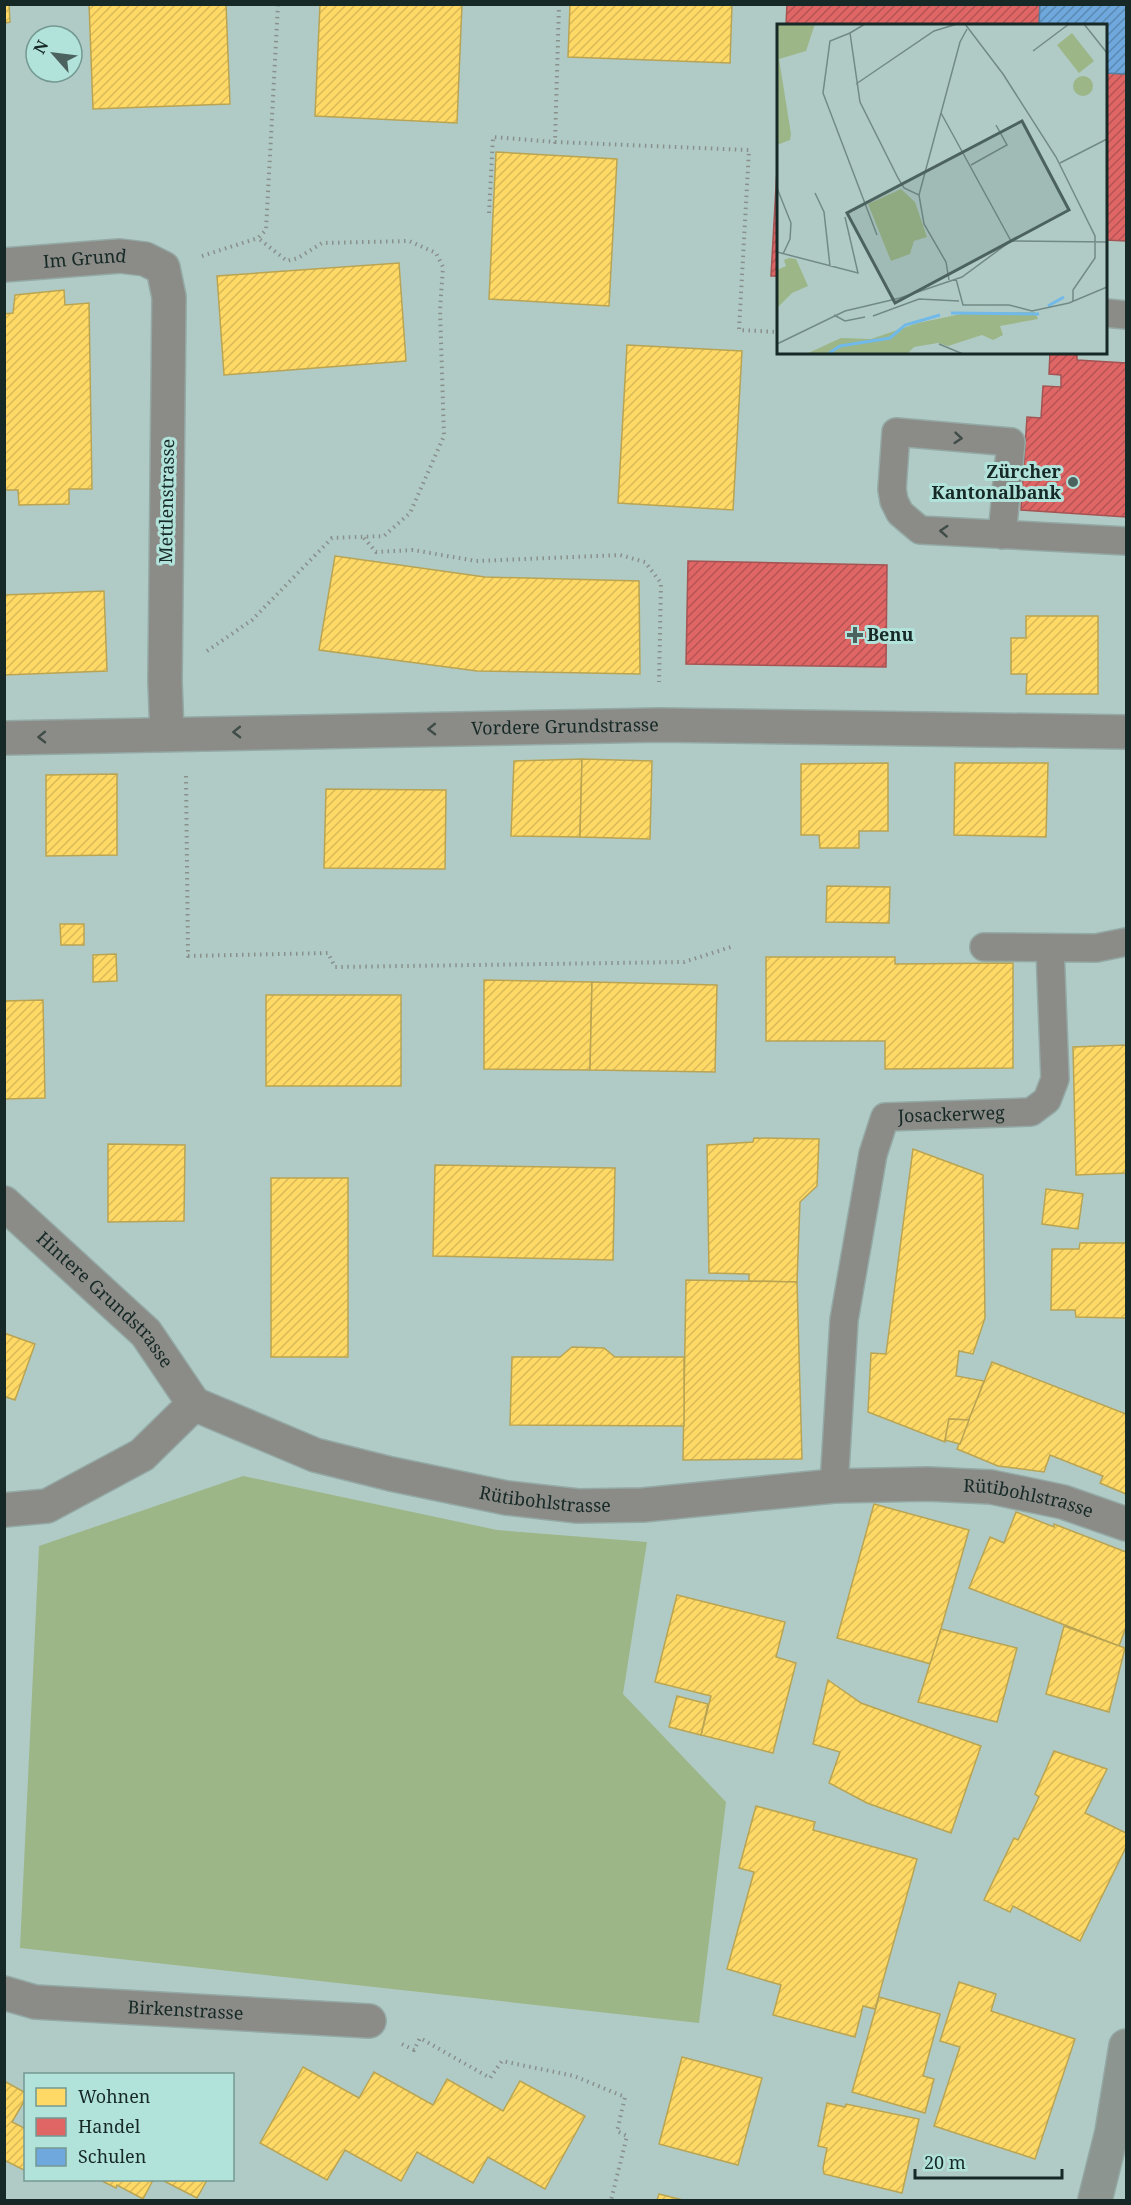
<svg xmlns="http://www.w3.org/2000/svg" width="1131" height="2205" font-family="'Noto Serif',serif">
  <style>
    .grass { fill: #9cb687 }
    .homes { fill: url(#homes-hatch); stroke: #b9a453; stroke-width: 1.5 }
    .shops { fill: url(#shops-hatch); stroke: #a35453; stroke-width: 1.5 }
    .schools { fill: url(#schools-hatch); stroke: #5482a5; stroke-width: 1.5 }
    .lines { fill: none; stroke-linecap: round; stroke-linejoin: round }
    .lane-casing { stroke: #94a8a4; stroke-width: 30 }
    .street-casing { stroke: #94a8a4; stroke-width: 36 }
    .secondary-casing { stroke: #94a8a4; stroke-width: 36 }
    .path { stroke: #89908c; stroke-width: 4; stroke-dasharray: 1.5 4.5; stroke-linecap: butt }
    .lane { stroke: #8b8c88; stroke-width: 27 }
    .street { stroke: #8b8c88; stroke-width: 33 }
    .secondary { stroke: #8d9590; stroke-width: 33 }
    .oneway { stroke: #3f4c48 }
    .poi-dot { fill: #4c625e; stroke: #b2e3db; stroke-width: 2 }
    .labels { text-anchor: middle; stroke-width: 6; stroke-linejoin: round; paint-order: stroke }
    .street-label { font-size: 18px; fill: #162926; stroke: #b2e3db }
    .poi-label { font-size: 18px; font-weight: bold; fill: #162926; stroke: #b2e3db; text-anchor: end }
    .inset-river { fill: none; stroke: #70b9e8; stroke-width: 3 }
    .inset-road { fill: none; stroke: #728a86; stroke-width: 1.5 }
    .view { fill: #4c625e; fill-opacity: 0.15; stroke: #4c625e; stroke-width: 3 }
    .inset-edge { fill: none; stroke: #162926; stroke-width: 3 }
  </style>
  <defs>
    <pattern id="homes-hatch" width="6" height="6" patternUnits="userSpaceOnUse" patternTransform="scale(1.5)"><rect width="6" height="6" fill="#ffd966"/><path d="M-1 1l2-2M0 6l6-6M5 7l2-2" fill="none" stroke="#daba58"/></pattern>
    <pattern id="shops-hatch" width="6" height="6" patternUnits="userSpaceOnUse" patternTransform="scale(1.5)"><rect width="6" height="6" fill="#e06666"/><path d="M-1 1l2-2M0 6l6-6M5 7l2-2" fill="none" stroke="#b55454"/></pattern>
    <pattern id="schools-hatch" width="6" height="6" patternUnits="userSpaceOnUse" patternTransform="scale(1.5)"><rect width="6" height="6" fill="#6fa8dc"/><path d="M-1 1l2-2M0 6l6-6M5 7l2-2" fill="none" stroke="#5a89b2"/></pattern>
  </defs>
  <rect width="100%" height="100%" fill="#b0cbc6"/>
  <path class="grass" d="M 243,1476 L 497,1530 L 647,1542 L 623,1694 L 726,1802 L 699,2023 L 20,1948 L 39,1546 Z"/>
  <g class="homes">
    <path d="M 4,4 L 9,4 L 10,22 L 4,23 Z"/>
    <path d="M 89,4 L 226,4 L 230,104 L 93,109 Z"/>
    <path d="M 320,4 L 462,4 L 457,123 L 315,116 Z"/>
    <path d="M 570,4 L 732,4 L 730,63 L 568,57 Z"/>
    <path d="M 496,152 L 617,159 L 609,306 L 489,299 Z"/>
    <path d="M 399,263 L 406,361 L 224,375 L 217,276 Z"/>
    <path d="M 64,290 L 65,305 L 89,303 L 92,489 L 69,489 L 69,504 L 19,505 L 18,490 L 4,490 L 4,314 L 13,313 L 15,295 Z"/>
    <path d="M 627,345 L 742,351 L 733,510 L 618,503 Z"/>
    <path d="M 335,556 L 485,577 L 639,581 L 640,674 L 477,671 L 319,650 Z"/>
    <path d="M 104,591 L 107,671 L 4,675 L 4,595 Z"/>
    <path d="M 1026,616 L 1098,616 L 1098,694 L 1026,694 L 1027,674 L 1011,674 L 1011,638 L 1026,638 Z"/>
    <path d="M 582,759 L 580,837 L 511,836 L 514,761 Z"/>
    <path d="M 582,759 L 652,761 L 650,839 L 580,837 Z"/>
    <path d="M 888,763 L 888,831 L 859,831 L 859,848 L 820,848 L 819,835 L 801,835 L 801,764 Z"/>
    <path d="M 955,763 L 1048,763 L 1046,837 L 954,835 Z"/>
    <path d="M 117,774 L 117,855 L 46,856 L 46,775 Z"/>
    <path d="M 326,789 L 446,790 L 445,869 L 324,868 Z"/>
    <path d="M 827,886 L 890,887 L 889,923 L 826,922 Z"/>
    <path d="M 60,924 L 84,924 L 84,945 L 61,945 Z"/>
    <path d="M 116,954 L 117,981 L 93,982 L 93,955 Z"/>
    <path d="M 766,957 L 895,957 L 895,964 L 1013,963 L 1013,1068 L 885,1069 L 885,1041 L 766,1041 Z"/>
    <path d="M 484,980 L 592,982 L 590,1070 L 484,1069 Z"/>
    <path d="M 592,982 L 717,985 L 715,1072 L 590,1070 Z"/>
    <rect x="266" y="995" width="135" height="91"/>
    <path d="M 43,1000 L 45,1098 L 4,1099 L 4,1001 Z"/>
    <path d="M 1126,1045 L 1126,1173 L 1076,1175 L 1073,1047 Z"/>
    <path d="M 754,1138 L 819,1139 L 817,1186 L 800,1202 L 797,1282 L 749,1281 L 749,1274 L 709,1273 L 707,1145 L 753,1142 Z"/>
    <path d="M 108,1144 L 185,1145 L 184,1221 L 108,1222 Z"/>
    <path d="M 913,1149 L 983,1175 L 985,1318 L 973,1354 L 959,1351 L 956,1376 L 984,1381 L 969,1420 L 949,1419 L 945,1442 L 868,1412 L 871,1353 L 886,1354 Z"/>
    <path d="M 435,1165 L 615,1168 L 613,1260 L 433,1256 Z"/>
    <rect x="271" y="1178" width="77" height="179"/>
    <path d="M 1046,1189 L 1083,1194 L 1078,1229 L 1042,1224 Z"/>
    <path d="M 1080,1243 L 1126,1243 L 1126,1318 L 1076,1317 L 1075,1310 L 1051,1310 L 1052,1249 L 1079,1249 Z"/>
    <path d="M 686,1280 L 797,1282 L 802,1459 L 683,1460 Z"/>
    <path d="M 4,1333 L 35,1344 L 15,1400 L 6,1397 L 4,1401 Z"/>
    <path d="M 572,1347 L 604,1348 L 615,1357 L 684,1357 L 684,1426 L 510,1425 L 512,1357 L 560,1357 Z"/>
    <path d="M 992,1362 L 1126,1414 L 1126,1494 L 1100,1483 L 1103,1476 L 1050,1455 L 1044,1472 L 998,1466 L 957,1449 Z"/>
    <path d="M 949,1419 L 969,1420 L 960,1444 L 945,1440 Z"/>
    <path d="M 874,1504 L 969,1530 L 931,1664 L 837,1638 Z"/>
    <path d="M 1016,1512 L 1054,1527 L 1054,1524 L 1126,1552 L 1126,1627 L 1119,1646 L 969,1588 L 990,1537 L 1004,1543 Z"/>
    <path d="M 677,1595 L 785,1622 L 776,1657 L 796,1663 L 773,1753 L 701,1735 L 711,1696 L 655,1682 Z"/>
    <path d="M 1064,1626 L 1125,1648 L 1109,1712 L 1046,1694 Z"/>
    <path d="M 941,1629 L 1017,1648 L 997,1722 L 918,1702 Z"/>
    <path d="M 828,1680 L 861,1703 L 981,1746 L 951,1833 L 867,1803 L 829,1783 L 840,1752 L 813,1744 Z"/>
    <path d="M 677,1696 L 708,1704 L 701,1735 L 669,1727 Z"/>
    <path d="M 1054,1751 L 1107,1769 L 1085,1813 L 1126,1833 L 1126,1847 L 1080,1941 L 1013,1906 L 1010,1912 L 984,1900 L 1014,1838 L 1018,1840 L 1039,1797 L 1035,1794 Z"/>
    <path d="M 756,1806 L 815,1822 L 813,1830 L 917,1859 L 875,2009 L 863,2006 L 855,2037 L 773,2015 L 781,1985 L 727,1969 L 754,1872 L 739,1868 Z"/>
    <path d="M 959,1982 L 996,1994 L 991,2011 L 1075,2039 L 1035,2159 L 934,2126 L 960,2047 L 940,2041 Z"/>
    <path d="M 879,1997 L 940,2014 L 923,2076 L 934,2079 L 925,2113 L 852,2092 Z"/>
    <path d="M 682,2057 L 762,2078 L 738,2165 L 659,2144 Z"/>
    <path d="M 303,2067 L 359,2098 L 374,2072 L 433,2105 L 447,2079 L 503,2111 L 520,2081 L 585,2116 L 545,2189 L 488,2157 L 473,2183 L 417,2152 L 401,2181 L 345,2150 L 327,2180 L 260,2143 Z"/>
    <path d="M 4,2081 L 26,2093 L 26,2098 L 12,2122 L 26,2129 L 26,2171 L 4,2160 Z"/>
    <path d="M 827,2103 L 845,2107 L 846,2104 L 919,2119 L 902,2193 L 824,2174 L 823,2168 L 827,2148 L 818,2146 Z"/>
    <path d="M 100,2180 L 153,2180 L 143,2199 L 117,2185 L 116,2188 Z"/>
    <path d="M 162,2180 L 207,2180 L 197,2198 Z"/>
    <path d="M 659,2194 L 683,2200 L 657,2200 Z"/>
  </g>
  <g class="shops">
    <path d="M 787,4 L 1040,4 L 1039,26 L 786,26 Z"/>
    <path d="M 1106,73 L 1126,74 L 1126,241 L 1106,240 Z"/>
    <path d="M 778,151 L 778,276 L 771,276 Z"/>
    <path d="M 1050,352 L 1077,352 L 1077,360 L 1126,363 L 1126,517 L 1021,510 L 1027,417 L 1041,418 L 1043,386 L 1061,387 L 1061,375 L 1049,374 Z"/>
    <path d="M 688,561 L 887,565 L 886,667 L 686,664 Z"/>
  </g>
  <path class="schools" d="M 1040,4 L 1126,4 L 1126,74 L 1106,73 L 1106,26 L 1039,26 Z"/>
  <g class="lines">
    <defs>
      <g id="lane">
        <path d="M 1106,313 L 1126,315"/>
        <path d="M 1002,535 L 1011,442 L 896,432 L 892,489 L 894,501 L 900,513 L 920,530 L 1126,541"/>
        <path d="M 984,947 L 1096,948 L 1126,942"/>
        <path id="s1" d="M 834,1486 L 844,1320 L 873,1154 L 885,1117 L 1031,1112 L 1047,1100 L 1055,1079 L 1050,948"/>
      </g>
      <g id="street">
        <path id="s2" d="M 4,265 L 120,256 L 145,259 L 163,268 L 169,297 L 165,681 L 167,734"/>
        <path id="s3" d="M 4,738 L 659,725 L 1126,732"/>
        <path id="s4" d="M 4,1203 L 146,1333 L 194,1404"/>
        <path id="s5" d="M 4,1510 L 47,1506 L 142,1455 L 194,1404 L 315,1455 L 391,1474 L 507,1498 L 578,1506 L 643,1505 L 834,1486 L 928,1484 L 991,1487 L 1063,1502 L 1126,1524"/>
        <path id="s6" d="M 4,1993 L 35,2002 L 369,2021"/>
      </g>
      <path id="secondary" d="M 1095,2200 L 1112,2132 L 1126,2046"/>
    </defs>
    <use href="#lane" class="lane-casing"/>
    <use href="#street" class="street-casing"/>
    <use href="#secondary" class="secondary-casing"/>
    <g class="path">
      <path d="M 559,4 L 555,142 L 749,150 L 739,330 L 778,332"/>
      <path d="M 489,213 L 493,137 L 555,142"/>
      <path d="M 202,256 L 258,238 L 266,230 L 278,4"/>
      <path d="M 364,538 L 376,552 L 413,550 L 476,561 L 620,555 L 645,562 L 661,583 L 659,682"/>
      <path d="M 207,651 L 252,620 L 332,538 L 384,536 L 410,513 L 444,436 L 440,310 L 443,267 L 436,253 L 409,241 L 322,243 L 298,258 L 287,261 L 258,238"/>
      <path d="M 186,776 L 188,956 L 328,953 L 335,967 L 684,962 L 734,946"/>
      <path d="M 402,2044 L 414,2050 L 420,2038 L 490,2078 L 502,2061 L 574,2076 L 625,2097 L 617,2131 L 627,2136 L 611,2200"/>
    </g>
    <use href="#lane" class="lane"/>
    <use href="#street" class="street"/>
    <use href="#secondary" class="secondary"/>
  </g>
  <defs><path id="oneway-chevron" d="M-2-3.5L2.5 0L-2 3.5" fill="none" stroke-width="1.6" stroke-linecap="round" stroke-linejoin="round" transform="scale(1.5)"/></defs>
  <g class="oneway">
    <use href="#oneway-chevron" transform="translate(958 438) rotate(5)"/>
    <use href="#oneway-chevron" transform="translate(944 531) rotate(-176)"/>
    <use href="#oneway-chevron" transform="translate(432 729) rotate(179)"/>
    <use href="#oneway-chevron" transform="translate(237 732) rotate(179)"/>
    <use href="#oneway-chevron" transform="translate(42 737) rotate(179)"/>
  </g>
  <g class="poi-dot">
    <circle cx="1073" cy="482" r="6"/>
    <path d="M852 626h6v6h6v6h-6v6h-6v-6h-6v-6h6z"/>
  </g>
  <g class="labels">
    <g class="street-label">
      <text dy="6" stroke="none"><textPath href="#s2" startOffset="81">Im Grund</textPath></text>
      <text transform="translate(167 501) rotate(-89)" y="6">Mettlenstrasse</text>
      <text dy="6" stroke="none"><textPath href="#s3" startOffset="561">Vordere Grundstrasse</textPath></text>
      <text dy="6" stroke="none"><textPath href="#s1" startOffset="440">Josackerweg</textPath></text>
      <text dy="6" stroke="none"><textPath href="#s4" startOffset="140">Hintere Grundstrasse</textPath></text>
      <text dy="6" stroke="none"><textPath href="#s5" startOffset="590">Rütibohlstrasse</textPath></text>
      <text dy="6" stroke="none"><textPath href="#s5" startOffset="1076">Rütibohlstrasse</textPath></text>
      <text dy="6" stroke="none"><textPath href="#s6" startOffset="183">Birkenstrasse</textPath></text>
    </g>
    <g class="poi-label">
      <text x="1061" y="478">Zürcher<tspan x="1061" dy="21">Kantonalbank</tspan></text>
      <text x="867" y="641" text-anchor="start">Benu</text>
    </g>
  </g>
  <g transform="translate(777 24)">
    <rect width="330" height="330" fill="#b0cbc6"/>
    <path d="M 295,9 L 317,37 L 302,49 L 280,21 ZM296 62a10 10 0 1 1 20 0a10 10 0 1 1-20 0ZM 124,165 L 138,178 L 150,213 L 137,217 L 133,230 L 114,237 L 91,180 Z" fill="#9cb687"/>
    <path d="M 258,288 L 261,295 L 223,302 L 226,311 L 216,316 L 205,311 L 171,322 L 161,319 L 137,323 L 130,330 L 29,330 L 64,314 L 94,315 L 141,299 L 189,289 Z" fill="#9cb687"/>
    <path d="M 12,234 L 19,235 L 31,262 L 15,269 L 0,284 L 0,246 L 9,242 L 7,236 Z" fill="#9cb687"/>
    <path d="M 0,0 L 38,0 L 29,27 L 2,35 L 14,110 L 13,116 L 0,121 Z" fill="#9cb687"/>
    <path class="inset-river" d="M 271,282 L 287,273M 174,289 L 262,290M 51,330 L 63,322 L 113,314 L 128,301 L 163,291"/>
    <path class="inset-road" d="M 88,0 L 73,9 L 83,78 L 121,154 L 127,164 L 142,171 L 147,200 L 169,238 L 172,256M 188,0 L 226,50 L 279,133 L 318,212 L 318,234 L 296,266 L 296,277M 307,0 L 330,29M 73,9 L 53,17 L 46,69 L 100,211M 256,27 L 292,0M 79,60 L 157,7 L 180,0M 164,89 L 234,217M 283,139 L 330,115M 194,141 L 230,121 L 219,101M 0,164 L 14,199 L 13,215 L 6,230M 38,169 L 47,188 L 53,242M 142,171 L 183,18 L 190,5M 0,228 L 81,249 L 68,193M 179,255 L 186,281 L 232,281 L 255,287 L 292,279 L 330,263M 57,291 L 68,297 L 88,293M 96,292 L 142,275 L 182,277M 0,320 L 68,287 L 123,274 L 185,253 L 234,217 L 330,218M 162,320 L 186,330"/>
    <path class="view" d="M 245,97 L 292,186 L 118,279 L 70,189 Z"/>
    <rect width="330" height="330" class="inset-edge"/>
  </g>
  <rect width="1131" height="2205" fill="none" stroke="#162926" stroke-width="12"/>
  <rect x="24" y="2073" width="210" height="108" fill="#b2e3db" stroke="#749993" stroke-width="1.5"/>
  <rect x="36" y="2088" width="30" height="18" fill="#ffd966" stroke="#749993" stroke-width="1.5"/>
  <text x="78" y="2103" font-size="18" fill="#162926">Wohnen</text>
  <rect x="36" y="2118" width="30" height="18" fill="#e06666" stroke="#749993" stroke-width="1.5"/>
  <text x="78" y="2133" font-size="18" fill="#162926">Handel</text>
  <rect x="36" y="2148" width="30" height="18" fill="#6fa8dc" stroke="#749993" stroke-width="1.5"/>
  <text x="78" y="2163" font-size="18" fill="#162926">Schulen</text>
  <g transform="translate(54 54) rotate(298)"><circle r="28" fill="#b2e3db" stroke="#749993" stroke-width="1.5"/>
  <path d="M0-4.5L10 22L0 15L-10 22Z" fill="#4c625e"/>
  <text y="-9" font-size="16" font-weight="bold" text-anchor="middle" fill="#162926">N</text>
  </g>
  <path d="M915 2169v9h147v-9" fill="none" stroke="#162926" stroke-width="3"/>
  <text x="924" y="2169" font-size="18" fill="#162926" stroke="#b2e3db" stroke-width="4.5" paint-order="stroke">20 m</text>
</svg>
